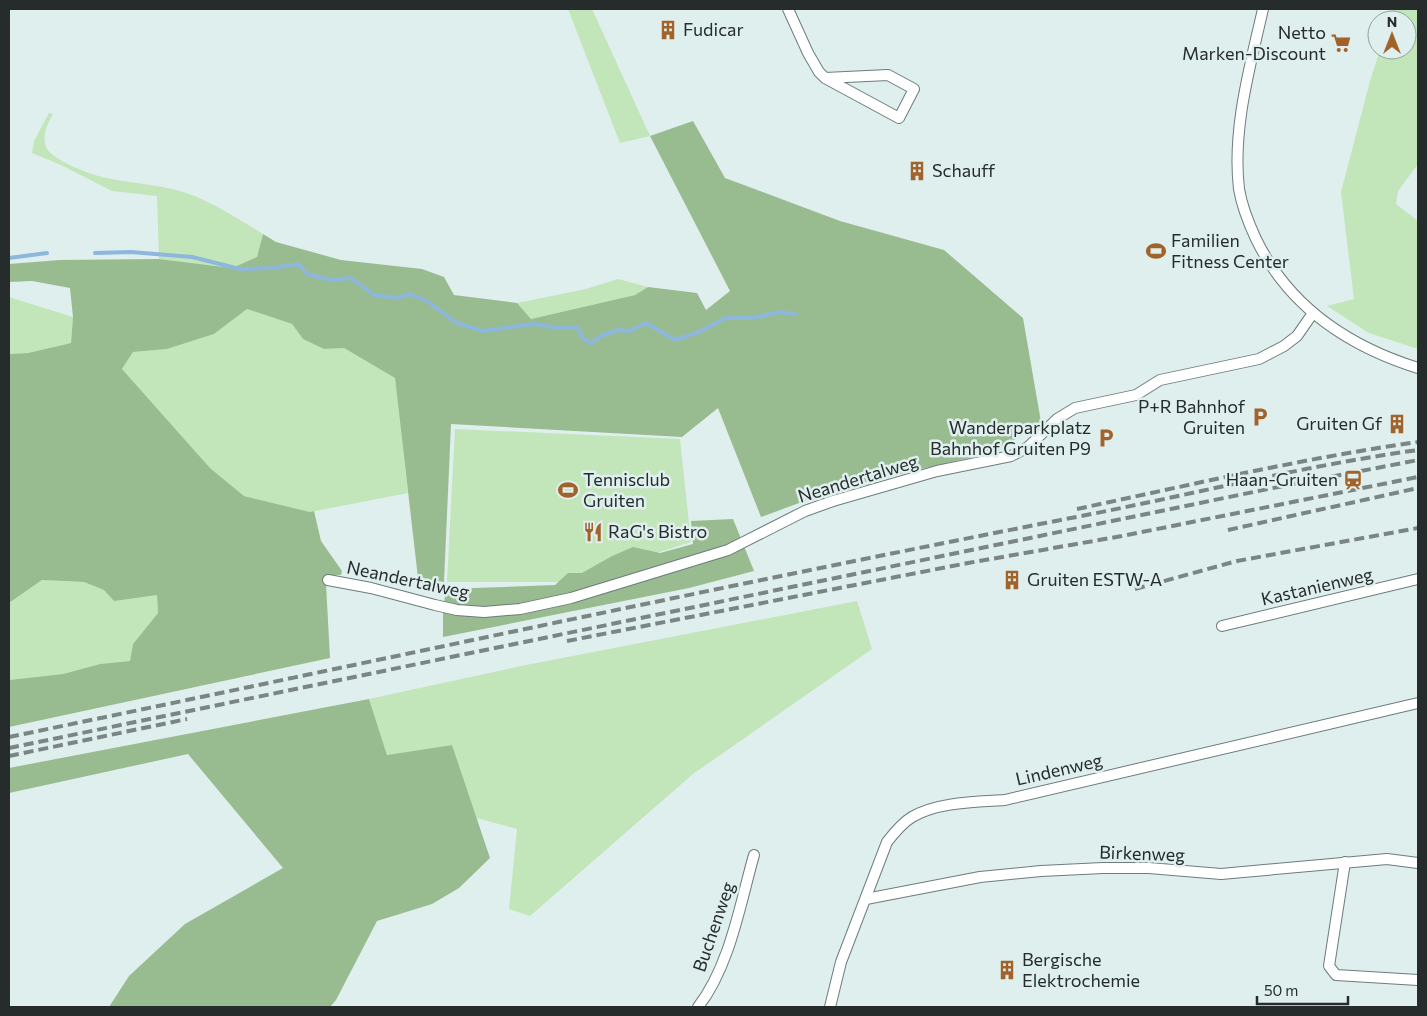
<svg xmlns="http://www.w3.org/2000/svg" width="1427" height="1016" font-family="Commissioner,sans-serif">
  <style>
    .green { fill: #c3e5ba }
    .forest { fill: #99bb90 }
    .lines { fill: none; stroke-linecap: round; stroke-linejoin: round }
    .stream { stroke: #8eb7dd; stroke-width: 4 }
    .minor-casing { stroke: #6d7c7c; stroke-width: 12 }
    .minor { stroke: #fff; stroke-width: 10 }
    .rail { stroke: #7a8584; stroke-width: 4; stroke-dasharray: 10 5; stroke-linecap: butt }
    .labels { text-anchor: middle; stroke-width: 5; stroke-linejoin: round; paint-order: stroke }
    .poi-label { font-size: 18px; fill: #252c2b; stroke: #deefee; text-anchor: start }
    .street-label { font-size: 18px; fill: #252c2b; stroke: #deefee }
  </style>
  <rect width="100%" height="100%" fill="#deefee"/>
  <g class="green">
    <path d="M 568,9 L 592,9 L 650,136 L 620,143 Z"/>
    <path d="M 1393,9 L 1418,9 L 1418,164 L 1398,191 L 1396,204 L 1418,221 L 1418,349 L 1369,333 L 1327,306 L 1354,299 L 1341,192 L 1370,81 L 1380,50 L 1407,50 L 1407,20 L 1390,20 Z"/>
    <path d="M 49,113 L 53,114 C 47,125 42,134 46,147 C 50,159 89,174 102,177 C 131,184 163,184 192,195 C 217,205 240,220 263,234 L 257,257 L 232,268 L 159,259 L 157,196 L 112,191 L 61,165 L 32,153 L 34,141 Z"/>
    <path d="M 618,279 L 648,287 L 635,295 L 531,319 L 517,303 L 586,289 Z"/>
    <path d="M 9,297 L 73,317 L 71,343 L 28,353 L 9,354 Z"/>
    <path d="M 247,309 L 292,324 L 303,339 L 324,349 L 344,348 L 395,378 L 408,493 L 310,512 L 244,496 L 210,468 L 122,369 L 133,352 L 167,349 L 214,334 Z"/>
    <path d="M 455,429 L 680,439 L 691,542 L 566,582 L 447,582 Z"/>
    <path d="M 42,580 L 84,582 L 104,590 L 138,597 L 157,595 L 158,613 L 133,644 L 130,661 L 100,664 L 63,674 L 9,680 L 9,603 Z"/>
    <path d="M 857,601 L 872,649 L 693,774 L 530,916 L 509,909 L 517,829 L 476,818 L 452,745 L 387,755 L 369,699 L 521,666 Z"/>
  </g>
  <g class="forest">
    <path d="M 693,121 L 725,178 L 840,221 L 944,250 L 1023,318 L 1041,422 L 998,451 L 840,488 L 761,517 L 718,408 L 682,437 L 451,424 L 444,582 L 418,578 L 395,378 L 344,348 L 324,349 L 303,339 L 292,324 L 247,309 L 214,334 L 167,349 L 133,352 L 122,369 L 210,468 L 244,496 L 310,512 L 314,511 L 321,541 L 342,571 L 341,575 L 324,575 L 326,584 L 330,658 L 9,727 L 9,680 L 63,674 L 100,664 L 130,661 L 133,644 L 158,613 L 157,595 L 114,601 L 104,590 L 84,582 L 42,580 L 9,603 L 9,354 L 28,353 L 71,343 L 73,317 L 70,288 L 32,281 L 9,282 L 9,264 L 60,260 L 159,259 L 232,268 L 257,257 L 263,234 L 276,242 L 341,260 L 422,269 L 444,277 L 454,295 L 517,303 L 531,319 L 635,295 L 648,287 L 697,293 L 706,310 L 730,291 L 650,136 Z"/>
    <path d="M 733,519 L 754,571 L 689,588 L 443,637 L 443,611 L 446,589 L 555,585 L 568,573 L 582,573 L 612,556 L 633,547 L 660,553 L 693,544 L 691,521 Z"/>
    <path d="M 369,699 L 387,755 L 452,745 L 490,858 L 459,888 L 432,904 L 377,921 L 336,1000 L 330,1007 L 109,1007 L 129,976 L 185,924 L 283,868 L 188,754 L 9,793 L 9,768 Z"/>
  </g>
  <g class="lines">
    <g class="stream">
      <path d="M 95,253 L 131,252 L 192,257 L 240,269 L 273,268 L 298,264 L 307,274 L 331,280 L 351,278 L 374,295 L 397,298 L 409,294 L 427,301 L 455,322 L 482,331 L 534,324 L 557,328 L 578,328 L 583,339 L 591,343 L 601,336 L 618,330 L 629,331 L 646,323 L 675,340 L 701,331 L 725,318 L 752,318 L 779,312 L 795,314"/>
      <path d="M 9,258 L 47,253"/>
    </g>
    <defs>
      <g id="minor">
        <path d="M 788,9 L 808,53 L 819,72 L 825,78 L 899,118 L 914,89 L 888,75 L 825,78"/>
        <path d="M 1263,9 C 1250,67 1232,129 1239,189 C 1242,207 1249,224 1256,239 C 1289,307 1348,346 1418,368"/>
        <path d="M 328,580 L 371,588 L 435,605 L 457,610 L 484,612 L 520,609 L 571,598 L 728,550 L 805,511 L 833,501 L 937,471 L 1011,456 L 1028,447 L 1057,419 L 1075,408 L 1136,395 L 1160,380 L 1259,359 L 1284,346 L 1297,336 L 1313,313"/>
        <path d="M 1222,626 L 1418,579"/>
        <path d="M 1345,862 L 1329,966 L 1336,975 L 1418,980"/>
        <path d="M 866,899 L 980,877 L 1041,871 L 1103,868 L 1149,868 L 1221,874 L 1387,859 L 1418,863"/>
        <path d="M 698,1007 C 730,966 740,904 754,855"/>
        <path d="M 830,1007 L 841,962 L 887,842 C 894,833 902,823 912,817 C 937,802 976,802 1005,800 L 1418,703"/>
      </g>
    </defs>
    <use href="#minor" class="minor-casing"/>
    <use href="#minor" class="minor"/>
    <g class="rail">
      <path d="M 1077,509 C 1190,485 1304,458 1418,442"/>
      <path d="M 1228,530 L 1418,488"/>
      <path d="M 1135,589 L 1237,561 L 1418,528"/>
      <path d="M 567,641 L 968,563 L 1122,536 L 1418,477"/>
      <path d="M 9,737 C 363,664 716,587 1071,518 C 1187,496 1301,466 1418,450"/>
      <path d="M 9,748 L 1268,489 L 1418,460"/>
      <path d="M 9,756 L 187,719"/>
    </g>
  </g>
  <defs>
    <symbol id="building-bare" viewBox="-9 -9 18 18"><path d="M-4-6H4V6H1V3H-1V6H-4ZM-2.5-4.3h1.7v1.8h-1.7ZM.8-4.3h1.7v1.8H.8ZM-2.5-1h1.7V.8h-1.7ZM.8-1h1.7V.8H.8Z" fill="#a2632b" stroke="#deefee" stroke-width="2.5" paint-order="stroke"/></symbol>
    <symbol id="supermarket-bare" viewBox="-9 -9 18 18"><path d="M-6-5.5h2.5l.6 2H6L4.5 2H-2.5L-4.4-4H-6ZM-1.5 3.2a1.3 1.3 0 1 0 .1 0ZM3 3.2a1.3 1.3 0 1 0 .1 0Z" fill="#a2632b" stroke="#deefee" stroke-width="2.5" paint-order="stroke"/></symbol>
    <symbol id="stadium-bare" viewBox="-9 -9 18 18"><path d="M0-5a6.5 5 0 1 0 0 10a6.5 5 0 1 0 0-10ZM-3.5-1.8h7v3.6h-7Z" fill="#a2632b" stroke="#deefee" stroke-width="2.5" paint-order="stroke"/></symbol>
    <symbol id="parking-bare" viewBox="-9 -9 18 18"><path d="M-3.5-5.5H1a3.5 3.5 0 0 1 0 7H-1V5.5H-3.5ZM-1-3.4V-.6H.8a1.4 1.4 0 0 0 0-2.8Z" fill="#a2632b" stroke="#deefee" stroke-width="2.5" paint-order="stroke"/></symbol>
    <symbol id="station-bare" viewBox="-9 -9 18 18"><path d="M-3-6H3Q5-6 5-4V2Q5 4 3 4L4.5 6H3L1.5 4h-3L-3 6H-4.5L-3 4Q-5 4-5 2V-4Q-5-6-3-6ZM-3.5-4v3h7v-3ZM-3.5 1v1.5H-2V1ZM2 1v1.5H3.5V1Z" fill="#a2632b" stroke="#deefee" stroke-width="2.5" paint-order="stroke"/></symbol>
    <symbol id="restaurant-bare" viewBox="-9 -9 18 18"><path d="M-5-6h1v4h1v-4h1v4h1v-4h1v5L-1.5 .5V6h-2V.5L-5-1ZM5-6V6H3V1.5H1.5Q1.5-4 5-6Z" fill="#a2632b" stroke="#deefee" stroke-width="2.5" paint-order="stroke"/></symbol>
  </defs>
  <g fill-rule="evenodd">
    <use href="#building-bare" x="654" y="16" width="28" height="28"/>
    <use href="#supermarket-bare" x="1327" y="29" width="28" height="28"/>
    <use href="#building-bare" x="903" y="157" width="28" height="28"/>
    <use href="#stadium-bare" x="1142" y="237" width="28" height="28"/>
    <use href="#parking-bare" x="1246" y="403" width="28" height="28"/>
    <use href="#building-bare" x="1383" y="410" width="28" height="28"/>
    <use href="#parking-bare" x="1092" y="424" width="28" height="28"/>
    <use href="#station-bare" x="1339" y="466" width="28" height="28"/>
    <use href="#stadium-bare" x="554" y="476" width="28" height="28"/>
    <use href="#restaurant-bare" x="579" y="518" width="28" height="28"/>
    <use href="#building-bare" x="998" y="566" width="28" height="28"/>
    <use href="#building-bare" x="993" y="956" width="28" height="28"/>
  </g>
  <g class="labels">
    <g class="poi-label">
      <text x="683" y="36">Fudicar</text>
      <text x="1326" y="39" text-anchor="end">Netto<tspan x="1326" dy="21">Marken-Discount</tspan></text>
      <text x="932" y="177">Schauff</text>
      <text x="1171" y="247">Familien<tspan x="1171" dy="21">Fitness Center</tspan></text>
      <text x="1245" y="413" text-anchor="end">P+R Bahnhof<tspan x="1245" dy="21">Gruiten</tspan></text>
      <text x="1382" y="430" text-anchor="end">Gruiten Gf</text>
      <text x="1091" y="434" text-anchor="end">Wanderparkplatz<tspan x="1091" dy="21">Bahnhof Gruiten P9</tspan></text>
      <text x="583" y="486">Tennisclub<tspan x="583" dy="21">Gruiten</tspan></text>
      <text x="1338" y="486" text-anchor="end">Haan-Gruiten</text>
      <text x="608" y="538">RaG's Bistro</text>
      <text x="1027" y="586">Gruiten ESTW-A</text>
      <text x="1022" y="966">Bergische<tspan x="1022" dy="21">Elektrochemie</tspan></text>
    </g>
    <g class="street-label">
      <text transform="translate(858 479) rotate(-17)" y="6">Neandertalweg</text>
      <text transform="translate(408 580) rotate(12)" y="6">Neandertalweg</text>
      <text transform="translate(1317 587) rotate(-13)" y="6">Kastanienweg</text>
      <text transform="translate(1059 770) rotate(-13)" y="6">Lindenweg</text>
      <text transform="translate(1142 854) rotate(2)" y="6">Birkenweg</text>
      <text transform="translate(714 927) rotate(-71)" y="6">Buchenweg</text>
    </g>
  </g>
  <rect width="1427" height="1016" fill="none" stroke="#252c2b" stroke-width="20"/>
  <g transform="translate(1392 35)"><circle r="24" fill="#deefee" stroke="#94a1a0"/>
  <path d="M0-4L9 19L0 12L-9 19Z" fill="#a2632b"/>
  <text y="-8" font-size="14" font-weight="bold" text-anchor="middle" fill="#252c2b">N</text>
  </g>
  <path d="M1257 996v8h91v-8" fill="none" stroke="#252c2b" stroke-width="2.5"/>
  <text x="1264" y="996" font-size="15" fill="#252c2b" stroke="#deefee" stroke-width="4" paint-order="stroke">50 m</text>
</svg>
